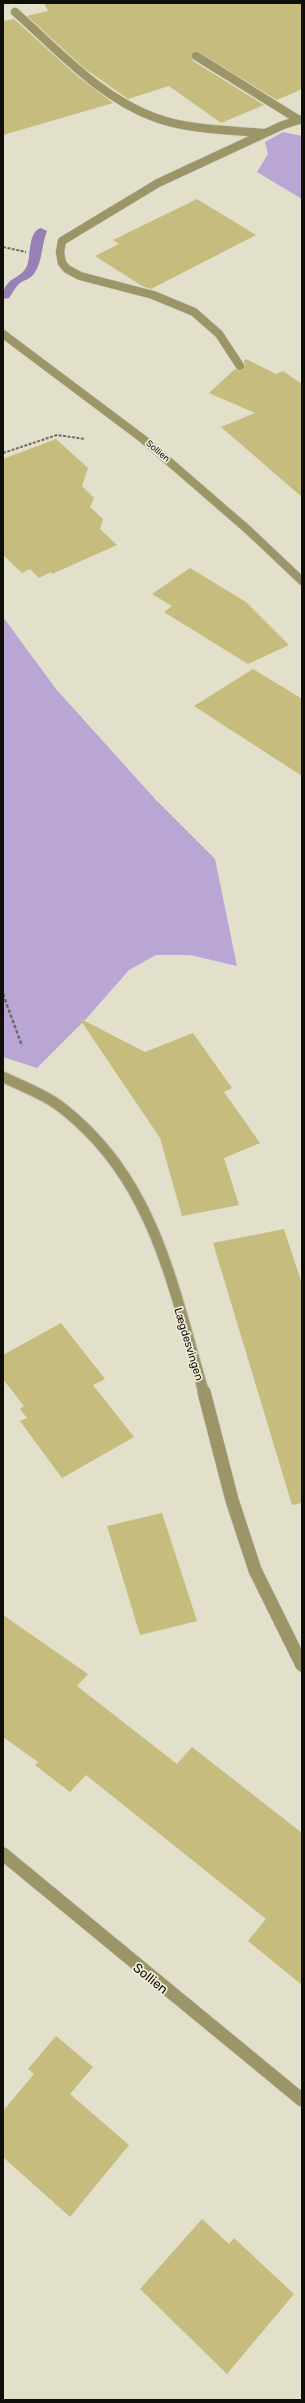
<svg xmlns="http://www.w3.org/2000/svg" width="305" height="2403" font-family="Rubik,sans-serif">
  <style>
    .green { fill: #baa6d4 }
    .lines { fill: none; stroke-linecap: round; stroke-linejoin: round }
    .stream { fill: #9780b5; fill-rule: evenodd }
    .building { fill: #c5bc7d }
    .service-casing { stroke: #bcb9a8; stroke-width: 9 }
    .minor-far1-casing { stroke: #bcb9a8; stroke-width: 12 }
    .minor-casing { stroke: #bcb9a8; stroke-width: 14 }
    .tertiary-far1-casing { stroke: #bcb9a8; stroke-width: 9 }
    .tertiary-casing { stroke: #bcb9a8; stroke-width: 14 }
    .path-far1 { stroke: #6e6c60; stroke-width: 2; stroke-dasharray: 3 1.5; stroke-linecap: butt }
    .path { stroke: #6e6c60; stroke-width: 2.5; stroke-dasharray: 3.5 2; stroke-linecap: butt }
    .service { stroke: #9c9567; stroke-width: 8 }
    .minor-far1 { stroke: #9c9567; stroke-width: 10 }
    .minor { stroke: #9c9567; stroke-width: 13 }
    .tertiary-far1 { stroke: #9c9567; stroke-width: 8 }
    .tertiary { stroke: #9c9567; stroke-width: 13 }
    .labels { text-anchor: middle; stroke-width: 3.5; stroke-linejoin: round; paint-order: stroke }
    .far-street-label { font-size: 9px; fill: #0f0e08; stroke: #efecd8 }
    .street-label { font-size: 11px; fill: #0f0e08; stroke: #efecd8 }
    .near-street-label { font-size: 13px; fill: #0f0e08; stroke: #efecd8 }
  </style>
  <rect width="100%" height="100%" fill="#e2dfcb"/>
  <g class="green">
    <path d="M 283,132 L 302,136 L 302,199 L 257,172 L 268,154 L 265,142 Z"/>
    <path d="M 3,617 L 56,689 L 155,799 L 215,859 L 237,966 L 190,955 L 156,955 L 129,970 L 86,1019 L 37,1068 L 3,1057 Z"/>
  </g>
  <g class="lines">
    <path class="stream" d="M 41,228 L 47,231 C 41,246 43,262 33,275 C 30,279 24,280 20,283 C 15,287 12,294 9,298 L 3,299 C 3,276 20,281 27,266 C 31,256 28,231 41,228 Z"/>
  </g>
  <g class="building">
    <path d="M 44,3 L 302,3 L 302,89 L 277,100 L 196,51 L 191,55 L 193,61 L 264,105 L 221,123 L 169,86 L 128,99 L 84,68 L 27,16 L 48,11 Z"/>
    <path d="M 14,19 L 77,76 L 113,103 L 3,135 L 3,21 Z"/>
    <path d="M 197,199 L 256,235 L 151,289 L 142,286 L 95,256 L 119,244 L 113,240 Z"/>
    <path d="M 246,359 L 276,374 L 283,371 L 302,384 L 302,497 L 221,427 L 255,413 L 209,393 L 235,369 L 240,371 L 243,370 L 245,366 L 244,361 Z"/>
    <path d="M 56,439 L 88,468 L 82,486 L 94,498 L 90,507 L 103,519 L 100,529 L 117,545 L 52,574 L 51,572 L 39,578 L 30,569 L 22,573 L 3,555 L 3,459 Z"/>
    <path d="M 190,568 L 246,602 L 289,645 L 248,664 L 164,612 L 172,606 L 152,594 Z"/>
    <path d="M 253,669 L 302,699 L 302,776 L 194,706 Z"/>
    <path d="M 79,1018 L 145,1052 L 193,1033 L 232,1088 L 224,1092 L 260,1143 L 224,1158 L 239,1205 L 182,1216 L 160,1138 Z"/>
    <path d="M 284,1229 L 302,1284 L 302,1503 L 292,1505 L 213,1243 Z"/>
    <path d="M 61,1323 L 105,1379 L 93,1385 L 134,1437 L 62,1478 L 20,1421 L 27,1418 L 20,1409 L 24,1406 L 3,1379 L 3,1355 Z"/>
    <path d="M 162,1513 L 197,1621 L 140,1635 L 107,1526 Z"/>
    <path d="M 3,1615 L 88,1674 L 77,1686 L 177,1764 L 192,1747 L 302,1833 L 302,1985 L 248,1941 L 266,1919 L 86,1775 L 70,1792 L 35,1765 L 38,1762 L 3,1737 Z"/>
    <path d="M 56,2036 L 93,2067 L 70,2094 L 129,2145 L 70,2217 L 3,2157 L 3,2111 L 34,2074 L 28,2069 Z"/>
    <path d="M 202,2219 L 229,2244 L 234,2238 L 294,2294 L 227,2374 L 140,2289 Z"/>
  </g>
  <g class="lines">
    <defs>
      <g id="service">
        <path d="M 15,12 C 58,50 100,98 156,118 C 190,130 228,130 264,133"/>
        <path d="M 196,56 L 299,120"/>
        <path d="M 240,366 L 219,334 L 194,312 L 153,295 L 80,276 L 67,269 L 62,263 L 60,252 L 62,241 L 158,183 L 283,125 L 302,119"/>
      </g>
      <path id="minor-far1" d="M 3,1077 C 18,1084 33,1090 47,1098 C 62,1106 77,1120 89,1132 C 159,1202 177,1302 204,1393"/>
      <path id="minor" d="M 204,1392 L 232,1500 L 255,1570 L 302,1665"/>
      <path id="tertiary-far1" d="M 3,334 L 143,439 L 247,529 L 302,581"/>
      <path id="tertiary" d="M 3,1854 L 302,2100"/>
    </defs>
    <use href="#service" class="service-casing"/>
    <use href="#minor-far1" class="minor-far1-casing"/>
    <use href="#minor" class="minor-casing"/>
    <use href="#tertiary-far1" class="tertiary-far1-casing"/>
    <use href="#tertiary" class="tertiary-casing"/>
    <g class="path-far1">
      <path d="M 3,247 L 26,252"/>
      <path d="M 3,453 L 57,435 L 85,439"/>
    </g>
    <path class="path" d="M 3,994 L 22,1046"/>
    <use href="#service" class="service"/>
    <use href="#minor-far1" class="minor-far1"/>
    <use href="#minor" class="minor"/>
    <use href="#tertiary-far1" class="tertiary-far1"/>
    <use href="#tertiary" class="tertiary"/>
  </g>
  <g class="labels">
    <g class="far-street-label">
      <text transform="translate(158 451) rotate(40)" y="3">Sollien</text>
    </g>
    <g class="street-label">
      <text transform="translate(189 1344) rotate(73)" y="4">Lægdesvingen</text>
    </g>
    <g class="near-street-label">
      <text transform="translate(151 1978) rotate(39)" y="5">Sollien</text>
    </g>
  </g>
  <rect width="305" height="2403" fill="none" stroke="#0f0e08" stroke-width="8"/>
</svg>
